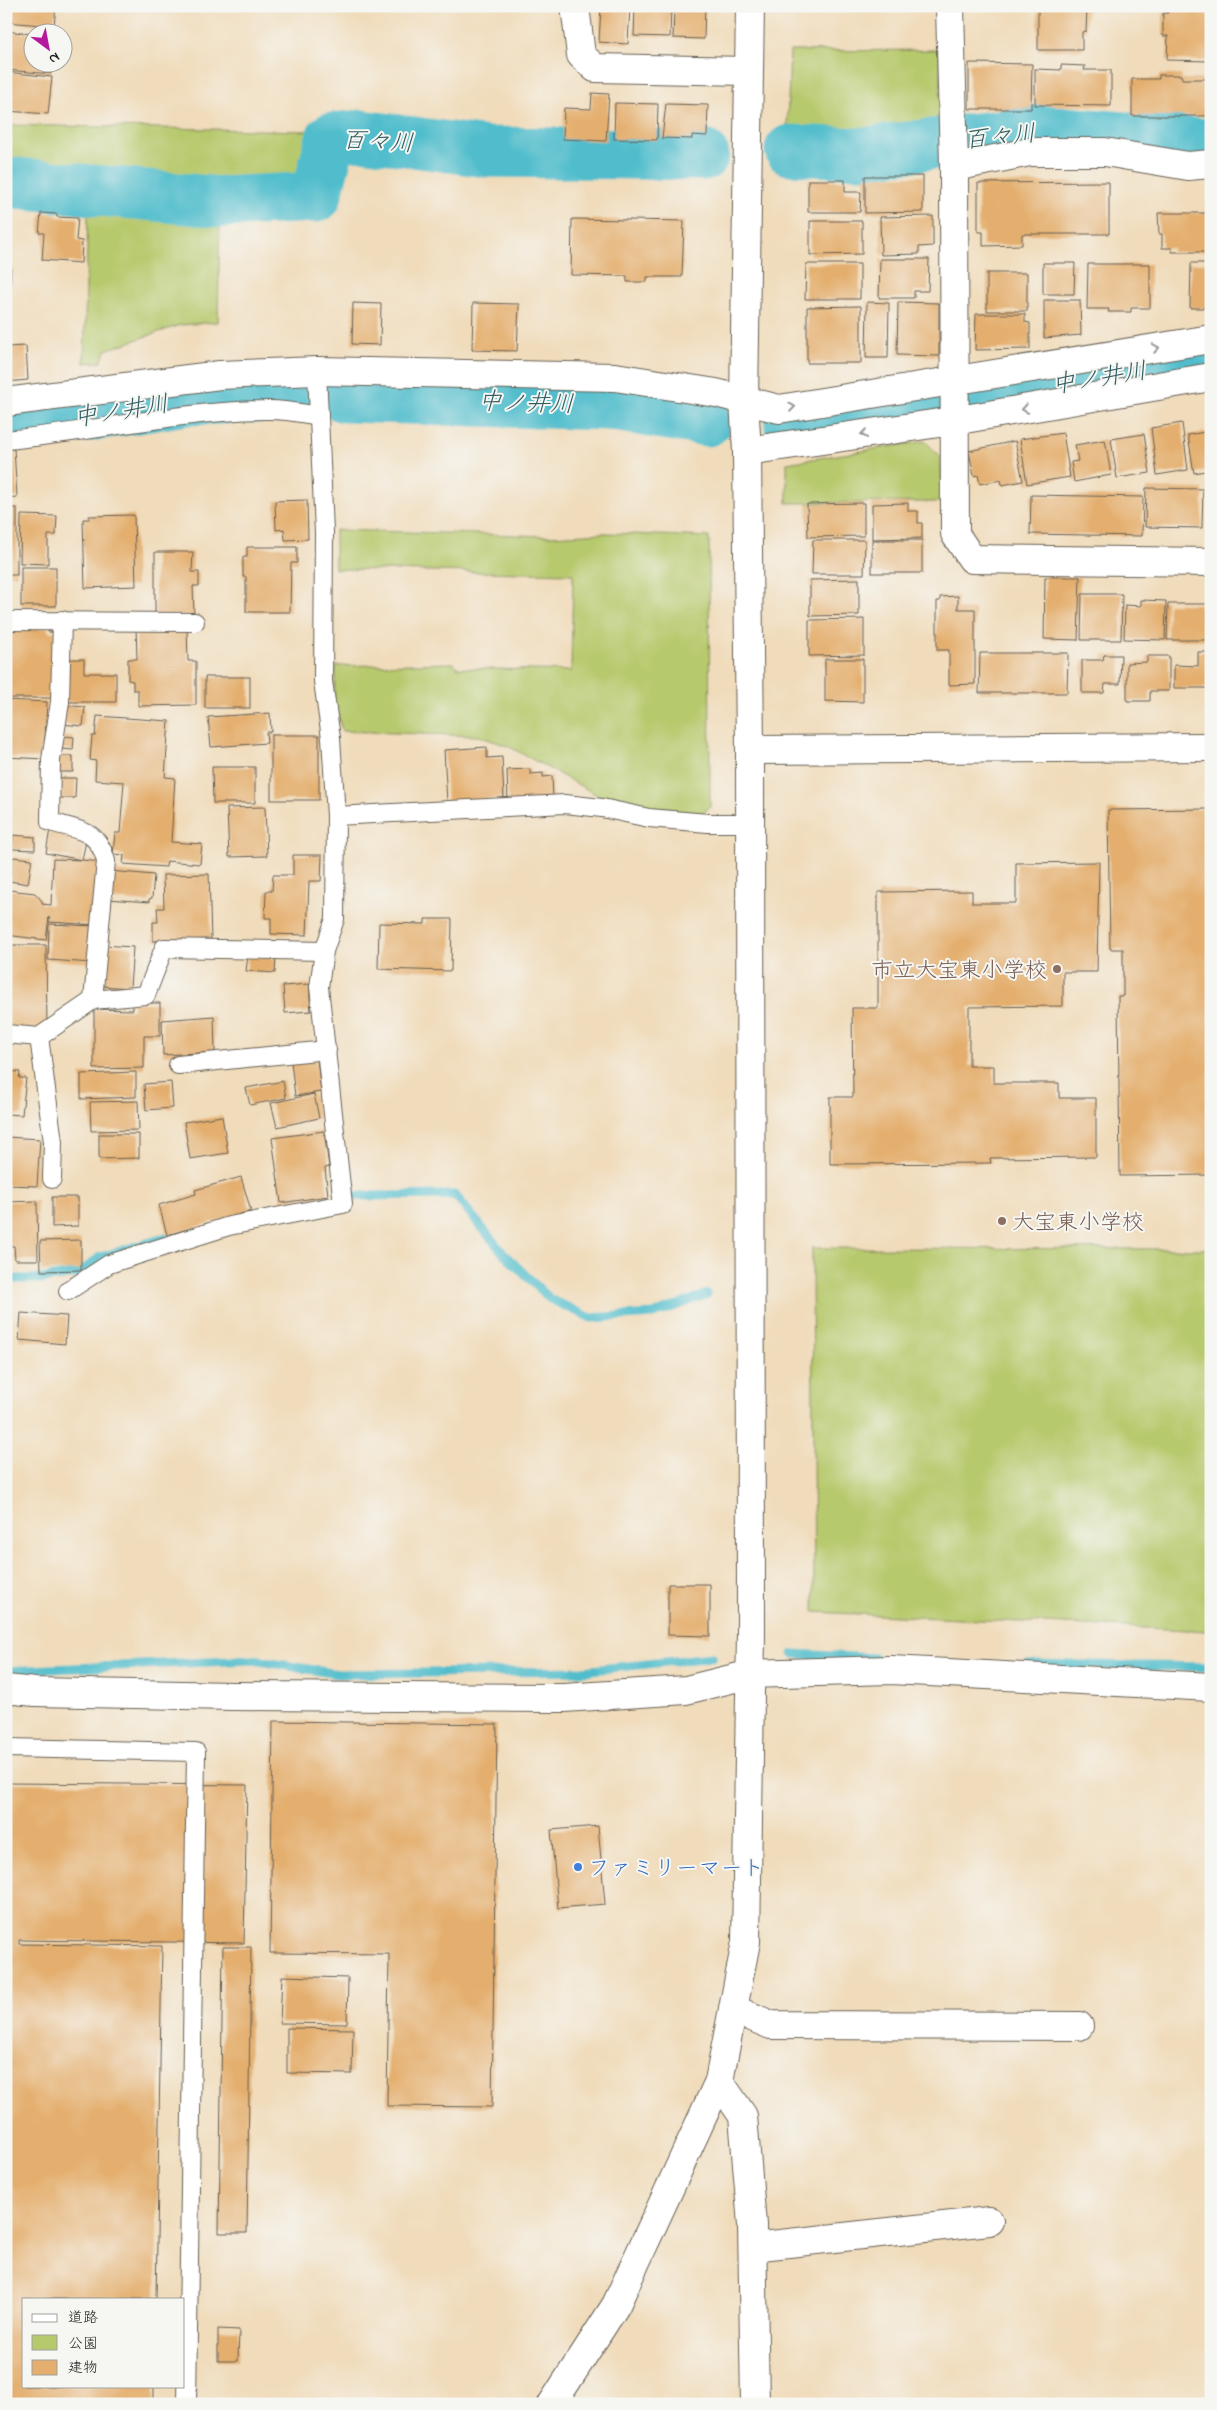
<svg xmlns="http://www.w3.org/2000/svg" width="1217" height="2410" font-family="'Indie Flower','Klee One',sans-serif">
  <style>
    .green { fill: #b7c96d; stroke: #6a7244 }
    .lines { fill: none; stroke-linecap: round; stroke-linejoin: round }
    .stream { stroke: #51bdcc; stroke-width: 9 }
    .river { stroke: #51bdcc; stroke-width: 51 }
    .building { fill: #e4af6e }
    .service-casing { stroke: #665f53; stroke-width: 20 }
    .minor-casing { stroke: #665f53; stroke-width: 30 }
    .tertiary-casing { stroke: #665f53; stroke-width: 30 }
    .service { stroke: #fff; stroke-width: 18 }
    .minor { stroke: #fff; stroke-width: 28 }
    .tertiary { stroke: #fff; stroke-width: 28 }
    .oneway { stroke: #999 }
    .education-dot { fill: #8d6e63; stroke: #f6f6f2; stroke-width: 2 }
    .shop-dot { fill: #3f7fe0; stroke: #f6f6f2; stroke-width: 2 }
    .labels { text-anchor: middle; stroke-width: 4; stroke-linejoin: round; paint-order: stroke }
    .education-label { font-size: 22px; fill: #785e54; stroke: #f6f6f2; text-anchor: end }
    .shop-label { font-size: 22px; fill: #366cbe; stroke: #f6f6f2; text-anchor: start }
    .water-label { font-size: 24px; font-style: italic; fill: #315c62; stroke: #f6f6f2 }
  </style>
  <rect width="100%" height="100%" fill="#f6f6f2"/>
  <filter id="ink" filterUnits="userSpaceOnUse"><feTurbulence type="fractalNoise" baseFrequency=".02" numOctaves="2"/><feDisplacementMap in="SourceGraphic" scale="10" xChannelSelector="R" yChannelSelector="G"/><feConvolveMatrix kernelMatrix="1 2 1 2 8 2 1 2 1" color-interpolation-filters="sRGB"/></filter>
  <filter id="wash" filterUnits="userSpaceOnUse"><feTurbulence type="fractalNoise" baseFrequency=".0096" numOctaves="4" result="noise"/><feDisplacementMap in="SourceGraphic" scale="20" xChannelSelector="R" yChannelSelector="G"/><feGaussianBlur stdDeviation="1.12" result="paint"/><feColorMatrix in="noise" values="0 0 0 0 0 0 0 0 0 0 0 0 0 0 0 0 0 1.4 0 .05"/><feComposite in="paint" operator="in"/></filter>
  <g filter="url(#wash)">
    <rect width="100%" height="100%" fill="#f0dbba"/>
    <g class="green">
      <path d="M 940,50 L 941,121 L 861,131 L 787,129 L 790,51 Z"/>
      <path d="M 335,115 L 337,126 L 322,136 L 309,188 L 212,191 L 6,171 L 6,125 L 309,131 Z"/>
      <path d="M 88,210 L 220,216 L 218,322 L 180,325 L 106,350 L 101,362 L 84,363 Z"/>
      <path d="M 925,441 L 941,457 L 942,502 L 787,503 L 787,463 Z"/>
      <path d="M 335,530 L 550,536 L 605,533 L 709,537 L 710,807 L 702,814 L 628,805 L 597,795 L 508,746 L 478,736 L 342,731 L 334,699 L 336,666 L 454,663 L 458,668 L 571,671 L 573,574 L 335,569 Z"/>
      <path d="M 812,1248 L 1211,1249 L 1211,1629 L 1208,1631 L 814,1612 Z"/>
    </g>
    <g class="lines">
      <g class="stream">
        <path d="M 355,1196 L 455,1195 L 504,1254 L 550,1299 L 591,1318 L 654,1314 L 707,1294"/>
        <path d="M 6,1279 L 41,1279 L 80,1273 L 100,1257 L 164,1238"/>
        <path d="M 793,1654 L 875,1658"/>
        <path d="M 1028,1664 L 1211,1667"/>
        <path d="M 6,1671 L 253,1660 L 338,1674 L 582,1671 L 712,1657"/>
      </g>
      <g class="river">
        <path d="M 790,150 L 862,153 L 1040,130 L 1205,144 L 1211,142"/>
        <path d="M 6,182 L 220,202 L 316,197 L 331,138 L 361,135 L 487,152 L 704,155"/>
        <path d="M 987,395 L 1211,359"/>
        <path d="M 344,397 L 608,405 L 707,421"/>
        <path d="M 6,424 L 89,416 L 184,400 L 295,396"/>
        <path d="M 790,426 L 922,406"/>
      </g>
    </g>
    <g id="blocks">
      <g class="building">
        <path d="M 6,6 L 56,6 L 54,26 L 6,22 Z"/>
        <path d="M 601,6 L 630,6 L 628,44 L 599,42 Z"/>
        <path d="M 635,6 L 671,6 L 670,37 L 634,36 Z"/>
        <path d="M 674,6 L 705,6 L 704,39 L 673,38 Z"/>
        <path d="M 1038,6 L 1082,6 L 1082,9 L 1087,9 L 1086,31 L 1082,32 L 1082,50 L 1038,50 Z"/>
        <path d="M 1168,6 L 1209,6 L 1209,61 L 1167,60 L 1168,36 L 1163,36 L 1163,13 L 1168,13 Z"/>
        <path d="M 6,31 L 32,34 L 32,62 L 52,62 L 51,74 L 6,70 Z"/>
        <path d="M 969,63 L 1032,64 L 1031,109 L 969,109 Z"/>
        <path d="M 1061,65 L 1085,66 L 1084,70 L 1111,70 L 1111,106 L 1035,105 L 1035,69 L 1061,70 Z"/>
        <path d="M 6,72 L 52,77 L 48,114 L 6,111 Z"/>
        <path d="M 1159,75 L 1181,75 L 1182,79 L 1208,79 L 1207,116 L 1132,116 L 1132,79 L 1159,79 Z"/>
        <path d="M 592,93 L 609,94 L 606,141 L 563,139 L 564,108 L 591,109 Z"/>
        <path d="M 615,103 L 658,104 L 657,140 L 614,139 Z"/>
        <path d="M 666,104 L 708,105 L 707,136 L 692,135 L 692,139 L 662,138 Z"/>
        <path d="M 865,176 L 923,176 L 923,212 L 865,213 Z"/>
        <path d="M 808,180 L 845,180 L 845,192 L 861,192 L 860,212 L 808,212 Z"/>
        <path d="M 1109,182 L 1109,234 L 1022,234 L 1022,245 L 983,246 L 983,232 L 978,232 L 978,183 Z"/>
        <path d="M 1206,203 L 1211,203 L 1211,252 L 1172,252 L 1172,248 L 1162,248 L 1162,234 L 1159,234 L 1158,213 L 1206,213 Z"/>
        <path d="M 41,213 L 57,214 L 57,217 L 78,218 L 76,240 L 82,241 L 81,263 L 42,260 L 44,233 L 39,233 Z"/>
        <path d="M 933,216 L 933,246 L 919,247 L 919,254 L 881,255 L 880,217 Z"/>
        <path d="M 572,219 L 684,221 L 682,277 L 647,277 L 647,282 L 627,282 L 627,276 L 571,275 Z"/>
        <path d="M 810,221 L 862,221 L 862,254 L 810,255 Z"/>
        <path d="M 880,259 L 929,259 L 928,291 L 914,291 L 914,298 L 879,298 Z"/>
        <path d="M 1043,263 L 1075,263 L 1074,294 L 1043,294 Z"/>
        <path d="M 1191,263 L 1211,263 L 1211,308 L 1190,308 Z"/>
        <path d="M 6,264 L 11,264 L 10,301 L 6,301 Z"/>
        <path d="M 806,264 L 860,264 L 860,299 L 805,299 Z"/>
        <path d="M 1088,264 L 1150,264 L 1150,308 L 1131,308 L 1131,312 L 1108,312 L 1109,309 L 1087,309 Z"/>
        <rect x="987" y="273" width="40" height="38"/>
        <path d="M 1044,300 L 1080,300 L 1081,335 L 1044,338 Z"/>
        <path d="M 867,302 L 889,303 L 888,358 L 866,358 Z"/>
        <path d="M 898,302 L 939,303 L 939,356 L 897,355 Z"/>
        <path d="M 353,303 L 381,304 L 380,345 L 352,344 Z"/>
        <path d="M 473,303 L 519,304 L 517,351 L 472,350 Z"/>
        <path d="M 861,306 L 861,363 L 807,363 L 807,307 Z"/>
        <path d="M 976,314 L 1025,314 L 1025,322 L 1030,323 L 1030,349 L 975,350 Z"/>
        <path d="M 26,346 L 28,380 L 6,382 L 6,347 Z"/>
        <path d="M 1182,423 L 1188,470 L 1157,475 L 1151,428 Z"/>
        <path d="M 1211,431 L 1211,470 L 1194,473 L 1188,435 Z"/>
        <path d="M 1063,433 L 1070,477 L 1027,484 L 1020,439 Z"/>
        <path d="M 1144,434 L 1150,473 L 1117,478 L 1111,439 Z"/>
        <path d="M 1105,440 L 1111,475 L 1074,482 L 1071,462 L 1078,461 L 1075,445 Z"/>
        <path d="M 1015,441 L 1023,481 L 1002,485 L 1001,480 L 980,484 L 978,475 L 974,476 L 969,451 Z"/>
        <path d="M 6,449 L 14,449 L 17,497 L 6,498 Z"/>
        <path d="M 1146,488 L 1203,489 L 1202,528 L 1145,527 Z"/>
        <path d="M 1031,495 L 1143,497 L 1142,536 L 1030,534 Z"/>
        <path d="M 307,500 L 308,539 L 285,540 L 284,529 L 276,530 L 275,501 Z"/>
        <path d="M 864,503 L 864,536 L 808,537 L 807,504 Z"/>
        <path d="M 908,503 L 908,511 L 918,511 L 918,523 L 922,523 L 922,538 L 872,539 L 872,504 Z"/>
        <rect x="6" y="508" width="11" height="67"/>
        <path d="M 21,515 L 57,516 L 56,535 L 48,535 L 48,564 L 20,563 Z"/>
        <path d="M 134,515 L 136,586 L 85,588 L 83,519 L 89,519 L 89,516 Z"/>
        <path d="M 813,540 L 865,540 L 864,574 L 812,574 Z"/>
        <rect x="872" y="540" width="50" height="33"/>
        <path d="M 247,547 L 297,547 L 297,563 L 291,563 L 290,612 L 246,612 L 246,577 L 243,577 L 243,557 L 247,557 Z"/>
        <path d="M 155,552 L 193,552 L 192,572 L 199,572 L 199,586 L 193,586 L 194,615 L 155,615 Z"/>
        <rect x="21" y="567" width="35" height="39"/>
        <path d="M 1045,577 L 1080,577 L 1078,640 L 1044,639 Z"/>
        <path d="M 859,579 L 859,615 L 810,616 L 810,580 Z"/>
        <path d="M 1082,594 L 1122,594 L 1121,640 L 1081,640 Z"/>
        <path d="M 958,596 L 958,609 L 975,609 L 975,684 L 949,685 L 949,650 L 937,650 L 937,601 L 940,601 L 940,597 Z"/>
        <path d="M 1141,600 L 1166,601 L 1165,640 L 1124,639 L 1125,605 L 1141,606 Z"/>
        <path d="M 1168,604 L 1208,604 L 1207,640 L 1167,640 Z"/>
        <path d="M 864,619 L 864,655 L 809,656 L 809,620 Z"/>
        <path d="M 187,626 L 188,661 L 196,661 L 196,705 L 138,706 L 138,690 L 133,690 L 133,681 L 128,680 L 128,659 L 137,659 L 136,627 Z"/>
        <path d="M 9,628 L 48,628 L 48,632 L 55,632 L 53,698 L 8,698 Z"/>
        <path d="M 1198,652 L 1211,652 L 1211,688 L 1174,688 L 1174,665 L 1198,666 Z"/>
        <path d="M 980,653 L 1068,653 L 1067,693 L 979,693 Z"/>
        <path d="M 1104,655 L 1121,655 L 1120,684 L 1105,684 L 1104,693 L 1082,693 L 1082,660 L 1103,660 Z"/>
        <path d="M 1147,656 L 1169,656 L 1169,691 L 1150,691 L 1150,701 L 1127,701 L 1127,663 L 1147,662 Z"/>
        <path d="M 67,659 L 84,659 L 84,673 L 116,673 L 116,702 L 67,702 Z"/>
        <path d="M 825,659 L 863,659 L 863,702 L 825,701 Z"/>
        <rect x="205" y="677" width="45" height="31"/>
        <path d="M 6,700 L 47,702 L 44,759 L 6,757 Z"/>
        <path d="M 62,705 L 85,707 L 83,726 L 60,724 Z"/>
        <path d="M 270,713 L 271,732 L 266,732 L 267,743 L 211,747 L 208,717 Z"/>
        <path d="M 97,716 L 169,721 L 165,777 L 175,778 L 171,842 L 202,844 L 200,864 L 167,861 L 166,867 L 123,864 L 124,855 L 113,854 L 115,833 L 120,833 L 124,782 L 95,780 L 96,761 L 90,760 L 92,736 L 95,736 Z"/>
        <rect x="271" y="735" width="48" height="65"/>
        <path d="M 64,736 L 74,737 L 73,750 L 62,749 Z"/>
        <path d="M 487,747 L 487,758 L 502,757 L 504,798 L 447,802 L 444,750 Z"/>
        <path d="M 56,756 L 73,756 L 73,772 L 55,772 Z"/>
        <path d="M 212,767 L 255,767 L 255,803 L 213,803 Z"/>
        <path d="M 530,769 L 530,774 L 543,773 L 543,777 L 552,776 L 553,800 L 508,803 L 507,770 Z"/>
        <path d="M 57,778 L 76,778 L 75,798 L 56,798 Z"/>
        <path d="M 265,807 L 267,856 L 229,857 L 227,808 Z"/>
        <path d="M 1211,809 L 1211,1175 L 1120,1176 L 1118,996 L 1123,996 L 1123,949 L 1110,949 L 1108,810 Z"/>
        <path d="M 50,829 L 87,836 L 82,860 L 101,862 L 97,925 L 49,922 L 49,917 L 46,940 L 6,935 L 9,890 L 35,893 L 42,901 L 42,904 L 51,905 L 53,859 L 82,860 L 46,853 Z"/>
        <path d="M 13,835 L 35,837 L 35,850 L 12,849 Z"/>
        <path d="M 293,855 L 322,855 L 321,881 L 309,881 L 307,935 L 271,934 L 271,918 L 265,918 L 266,891 L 272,891 L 273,875 L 293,875 Z"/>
        <path d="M 13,857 L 32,859 L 28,884 L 9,881 Z"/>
        <path d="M 1099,862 L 1097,972 L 1063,972 L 1063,1006 L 969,1007 L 969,1066 L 994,1066 L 994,1083 L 1059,1083 L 1059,1098 L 1096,1098 L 1096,1157 L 990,1158 L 991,1163 L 830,1164 L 830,1097 L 853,1097 L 852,1008 L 878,1008 L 878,892 L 972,891 L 972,903 L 1016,903 L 1016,863 Z"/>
        <path d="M 109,871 L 154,875 L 152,898 L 149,899 L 149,902 L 107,899 Z"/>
        <path d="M 209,874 L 211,939 L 153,941 L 153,922 L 158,922 L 157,908 L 164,908 L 163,875 Z"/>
        <path d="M 425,919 L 452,919 L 451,971 L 378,969 L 379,923 L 425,924 Z"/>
        <path d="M 49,924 L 95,926 L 93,963 L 48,960 Z"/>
        <path d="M 8,945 L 46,945 L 47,1029 L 6,1029 Z"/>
        <path d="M 103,945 L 133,947 L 130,988 L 101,986 Z"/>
        <path d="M 248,956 L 276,958 L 275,973 L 246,971 Z"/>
        <path d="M 309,984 L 311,1011 L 285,1013 L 283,986 Z"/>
        <path d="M 133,1003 L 160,1003 L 160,1036 L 144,1036 L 144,1068 L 94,1069 L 94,1009 L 133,1010 Z"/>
        <path d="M 214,1016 L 215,1052 L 163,1055 L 162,1020 Z"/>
        <path d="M 317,1059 L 321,1092 L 295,1096 L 291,1062 Z"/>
        <path d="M 6,1071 L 20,1072 L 19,1078 L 26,1078 L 22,1115 L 6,1114 Z"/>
        <path d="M 136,1072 L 136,1097 L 81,1099 L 81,1074 Z"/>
        <path d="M 283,1081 L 286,1098 L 250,1105 L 246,1088 Z"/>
        <path d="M 171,1082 L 173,1108 L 146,1110 L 144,1084 Z"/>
        <path d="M 314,1094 L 319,1118 L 277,1127 L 271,1103 Z"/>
        <path d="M 138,1101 L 139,1130 L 91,1131 L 90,1102 Z"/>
        <path d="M 222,1116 L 228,1153 L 190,1159 L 184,1122 Z"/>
        <path d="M 324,1131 L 329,1167 L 325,1168 L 328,1196 L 281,1203 L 272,1138 Z"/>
        <path d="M 99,1134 L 139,1134 L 139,1158 L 99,1159 Z"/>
        <path d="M 6,1137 L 40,1139 L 37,1186 L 6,1185 Z"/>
        <path d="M 241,1177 L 251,1211 L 167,1235 L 159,1205 L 196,1194 L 195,1190 Z"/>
        <path d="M 52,1197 L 78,1197 L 78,1226 L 52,1227 Z"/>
        <path d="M 37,1201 L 38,1260 L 15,1260 L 14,1246 L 6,1246 L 6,1202 Z"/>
        <path d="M 81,1240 L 81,1270 L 41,1271 L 40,1241 Z"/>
        <path d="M 21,1313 L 67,1316 L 65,1344 L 19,1340 Z"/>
        <path d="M 668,1584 L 710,1584 L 710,1636 L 668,1635 Z"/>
        <path d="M 273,1721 L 497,1724 L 492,2107 L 387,2106 L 389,1954 L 270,1953 Z"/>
        <path d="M 6,1783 L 247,1785 L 244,1943 L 19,1940 L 19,1944 L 162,1946 L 156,2299 L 24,2299 L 24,2386 L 154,2386 L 154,2404 L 6,2404 Z"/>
        <path d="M 598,1826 L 605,1904 L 558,1908 L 551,1830 Z"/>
        <path d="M 223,1947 L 251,1947 L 247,2233 L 219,2233 Z"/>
        <path d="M 282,1976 L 348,1978 L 347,2024 L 280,2023 Z"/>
        <path d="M 287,2028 L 353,2029 L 352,2074 L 287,2073 Z"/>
        <path d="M 218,2329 L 239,2330 L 238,2361 L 218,2361 Z"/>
      </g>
    </g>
  </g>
  <g filter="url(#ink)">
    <use href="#blocks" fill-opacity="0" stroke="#665f53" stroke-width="1"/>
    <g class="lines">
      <defs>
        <g id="service">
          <path d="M 6,440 C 92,432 180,411 265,410 C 283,409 301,413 319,416"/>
          <path d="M 62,620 L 60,702 L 51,760 L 50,822 C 78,830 98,829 106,861 L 93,1000"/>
          <path d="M 6,621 L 195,622"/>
          <path d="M 336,816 L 565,804 L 602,808 L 649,818 L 708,823 L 750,823"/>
          <path d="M 6,1034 L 39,1037 L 93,1000 L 146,995 L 164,948 L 324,951"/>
          <path d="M 39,1037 L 53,1142 L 52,1179"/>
          <path d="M 178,1065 L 327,1050"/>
          <path d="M 68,1291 L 109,1264 L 229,1226 L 343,1204 L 319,987 L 324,951 L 335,919 L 336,816 L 331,738 L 323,681 L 324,532 L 317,371"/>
          <path d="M 6,1748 L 196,1752 L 187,2404"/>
        </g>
        <g id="minor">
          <path d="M 575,6 L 581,55 L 595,68 L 748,71"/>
          <path d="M 950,6 L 954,167 L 955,534 L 972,559 L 1211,562"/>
          <path d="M 954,167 L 1030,152 L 1105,152 L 1188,166 L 1211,164"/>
          <path d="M 6,402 L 220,375 L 317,371 L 615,377 L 716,393 L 779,409 L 1211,339"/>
          <path d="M 747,451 L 953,421 L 1211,377"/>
          <path d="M 6,1689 L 35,1692 L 232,1696 L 564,1698 L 686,1690 L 751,1674 L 891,1670 L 1211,1687"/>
          <path d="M 733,2009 L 771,2025 L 1079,2026"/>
          <path d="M 719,2081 L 743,2116 L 752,2225 L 755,2404"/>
          <path d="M 753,2247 L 989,2221"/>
        </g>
        <g id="tertiary">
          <path d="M 750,750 L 1211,747"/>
          <path d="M 552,2404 L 616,2305 L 719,2081 L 746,1942 L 751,1633 L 750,750 L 747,451 L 744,401 L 750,6"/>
        </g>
      </defs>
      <use href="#service" class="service-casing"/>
      <use href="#minor" class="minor-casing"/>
      <use href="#tertiary" class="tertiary-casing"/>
      <use href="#service" class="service"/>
      <use href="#minor" class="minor"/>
      <use href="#tertiary" class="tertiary"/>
    </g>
    <defs><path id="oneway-chevron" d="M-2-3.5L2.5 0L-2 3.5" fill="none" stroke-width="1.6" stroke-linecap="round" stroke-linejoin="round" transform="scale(1.25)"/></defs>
    <g class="oneway">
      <use href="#oneway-chevron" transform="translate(1156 348) rotate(-10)"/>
      <use href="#oneway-chevron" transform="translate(792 407) rotate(-8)"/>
      <use href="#oneway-chevron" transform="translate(1025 409) rotate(170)"/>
      <use href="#oneway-chevron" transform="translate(864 434) rotate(172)"/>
    </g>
  </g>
  <g class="education-dot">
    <circle cx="1057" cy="969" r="5"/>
    <circle cx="1002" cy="1221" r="5"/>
  </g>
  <circle class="shop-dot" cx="578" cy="1867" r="5"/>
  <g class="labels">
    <g class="education-label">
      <text x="1047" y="977">市立大宝東小学校</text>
      <text x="1012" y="1229" text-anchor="start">大宝東小学校</text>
    </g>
    <g class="shop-label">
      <text x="588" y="1875">ファミリーマート</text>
    </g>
    <g class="water-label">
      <text transform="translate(1000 136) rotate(-6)" y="8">百々川</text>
      <text transform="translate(378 141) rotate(3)" y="8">百々川</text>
      <text transform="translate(1099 377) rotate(-9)" y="8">中ノ井川</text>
      <text transform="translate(526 402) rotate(2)" y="8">中ノ井川</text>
      <text transform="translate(121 410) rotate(-9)" y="8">中ノ井川</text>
    </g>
  </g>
  <rect width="1217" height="2410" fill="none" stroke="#f6f6f2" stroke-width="25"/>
  <rect x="22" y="2298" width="162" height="90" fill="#f6f6f2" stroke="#9f9f9c"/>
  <rect x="32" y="2314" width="25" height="8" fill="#ffffff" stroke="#9f9f9c"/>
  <text x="68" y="2322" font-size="15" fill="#1c1c1c">道路</text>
  <rect x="32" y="2335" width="25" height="15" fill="#b7c96d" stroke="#9f9f9c"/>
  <text x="68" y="2348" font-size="15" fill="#1c1c1c">公園</text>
  <rect x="32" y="2360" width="25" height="15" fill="#e4af6e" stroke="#9f9f9c"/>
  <text x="68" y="2372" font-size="15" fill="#1c1c1c">建物</text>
  <g transform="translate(48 48) rotate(148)"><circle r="24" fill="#f6f6f2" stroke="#9f9f9c"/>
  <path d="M0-4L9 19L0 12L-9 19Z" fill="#b5179e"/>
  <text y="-8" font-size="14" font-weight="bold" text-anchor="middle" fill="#1c1c1c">N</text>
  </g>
</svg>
